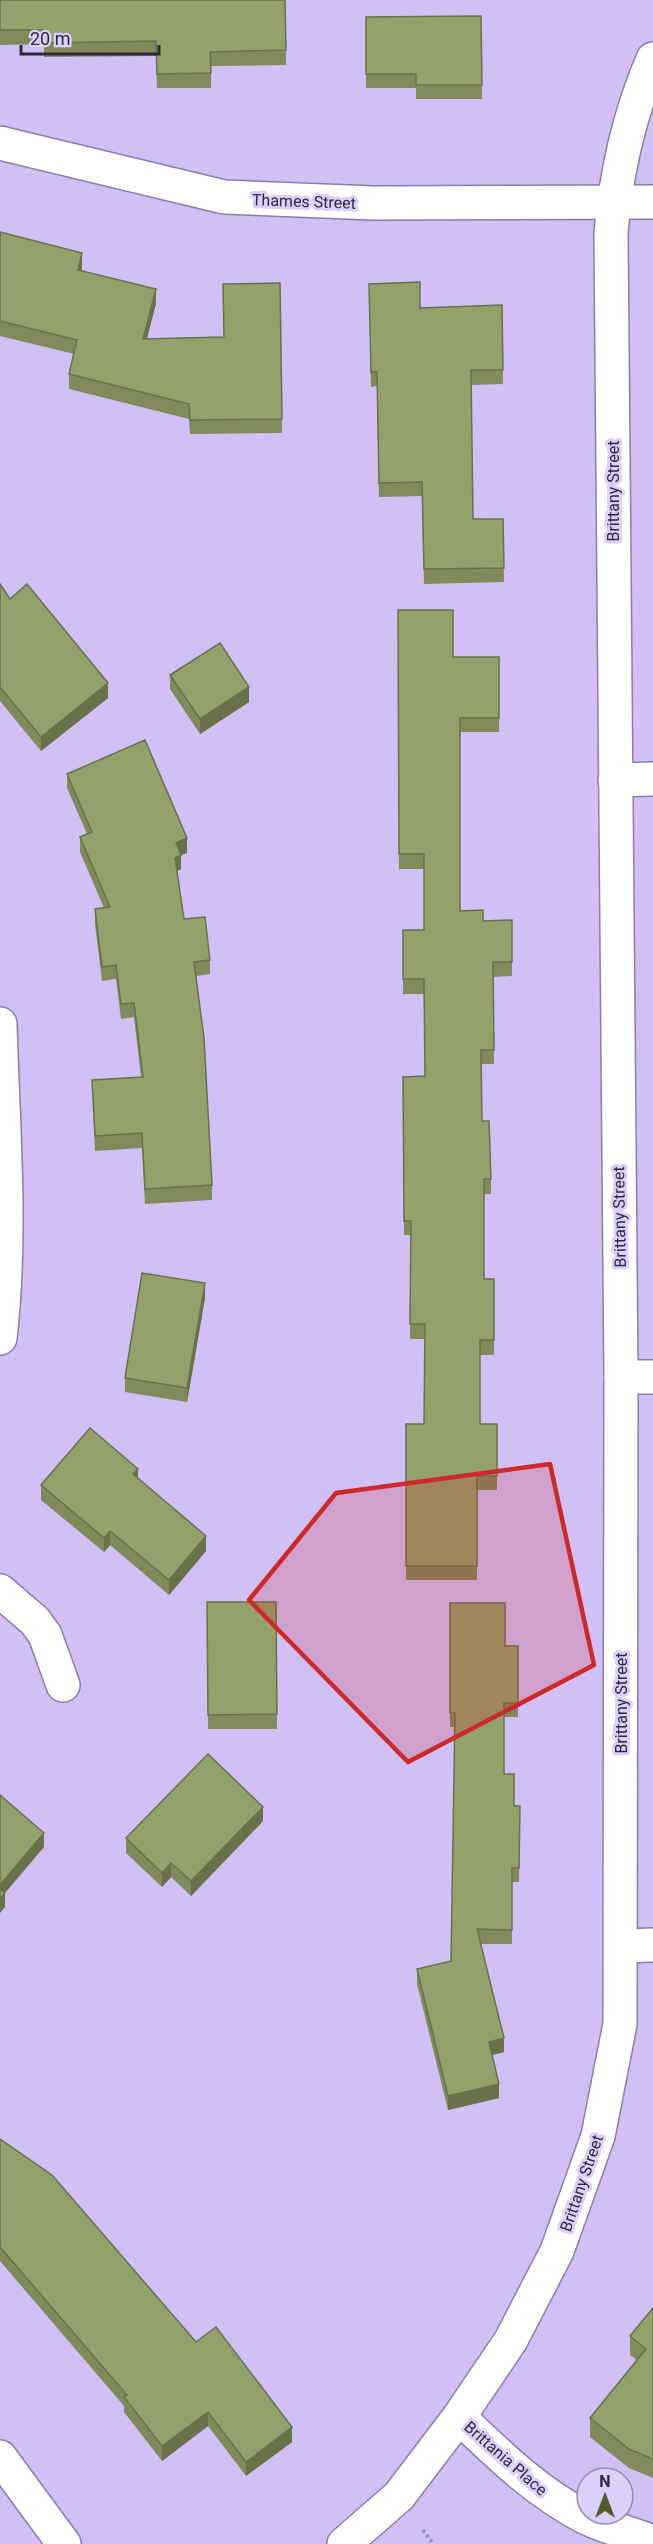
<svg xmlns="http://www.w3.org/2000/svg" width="653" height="2544" font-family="Roboto,sans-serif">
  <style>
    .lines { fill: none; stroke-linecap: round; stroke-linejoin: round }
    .minor-casing { stroke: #8b7cae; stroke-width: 36 }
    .path { stroke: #9f92be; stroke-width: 4; stroke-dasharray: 3 3; stroke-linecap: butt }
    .minor { stroke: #fff; stroke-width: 33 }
    .wall { fill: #808a5b }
    .shaded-wall { fill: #68714a }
    .building { fill: #95a16a; stroke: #68714a; stroke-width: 1.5 }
    .marked { fill: #ce2829; fill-opacity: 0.2; stroke: #ce2829; stroke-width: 4.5; stroke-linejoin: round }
    .labels { text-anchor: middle; stroke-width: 6; stroke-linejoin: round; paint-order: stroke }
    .street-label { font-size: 16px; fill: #2f283d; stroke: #dbcffb }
  </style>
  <rect width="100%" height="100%" fill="#d0c0f6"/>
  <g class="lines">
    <defs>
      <g id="minor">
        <path d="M 0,143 L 224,197 L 373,203 L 653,202"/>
        <path d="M 615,780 L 653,779"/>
        <path d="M 0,1024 C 3,1128 12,1234 0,1338"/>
        <path d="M 621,1377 L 653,1377"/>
        <path d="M 0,1591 L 35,1621 L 45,1635 L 63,1685"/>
        <path d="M 622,1946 L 653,1945"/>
        <path d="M 459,2417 C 498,2454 535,2491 583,2516 C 604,2527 630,2533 653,2542"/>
        <path d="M 0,2457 L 64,2544"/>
        <path d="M 344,2544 L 399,2496 L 459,2417 L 511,2340 L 557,2251 L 598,2136 L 620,2024 L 621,1377 L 611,233 C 616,173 629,115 653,59"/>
      </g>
    </defs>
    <use href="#minor" class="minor-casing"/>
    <path class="path" d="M 423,2530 L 433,2544"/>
    <use href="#minor" class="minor"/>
  </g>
  <g class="wall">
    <path d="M 0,0 L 285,0 L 286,65 L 211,66 L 211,88 L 157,88 L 156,56 L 44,57 L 44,44 L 0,45 Z"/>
    <path d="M 481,16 L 482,99 L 416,99 L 416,88 L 366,88 L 366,17 Z"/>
    <path d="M 0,232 L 82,267 L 82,270 L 156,303 L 147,339 L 224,337 L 280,283 L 282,433 L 190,434 L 189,419 L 69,389 L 69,374 L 74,354 L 0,336 Z"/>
    <path d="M 369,284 L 420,308 L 502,305 L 503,384 L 471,385 L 473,519 L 503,519 L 504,582 L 424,584 L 422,496 L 379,497 L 377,386 L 371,387 Z"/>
    <path d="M 0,584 L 10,599 L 108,698 L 41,751 L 0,701 Z"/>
    <path d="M 398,610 L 453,657 L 499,657 L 499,732 L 460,732 L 460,911 L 483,921 L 512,920 L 512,976 L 493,977 L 494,1064 L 481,1064 L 482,1121 L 491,1179 L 491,1194 L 484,1194 L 484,1279 L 494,1279 L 494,1355 L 480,1355 L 480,1424 L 497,1424 L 497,1490 L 477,1490 L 477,1580 L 406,1580 L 406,1424 L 424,1424 L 425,1339 L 410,1339 L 411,1235 L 404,1235 L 403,1077 L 425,1076 L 424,994 L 403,994 L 403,930 L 424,930 L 424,869 L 399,869 Z"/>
    <path d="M 170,675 L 249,702 L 200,734 L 170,689 Z"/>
    <path d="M 67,774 L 187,853 L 181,855 L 181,869 L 177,871 L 184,919 L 210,960 L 210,974 L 196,976 L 212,1185 L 212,1200 L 145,1204 L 142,1148 L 95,1151 L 92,1080 L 141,1077 L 134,1017 L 121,1019 L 116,979 L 102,981 L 95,924 L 95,909 L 104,908 L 80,852 L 80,837 L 87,834 L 67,788 Z"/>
    <path d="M 205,1298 L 187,1402 L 125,1392 L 125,1378 Z"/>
    <path d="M 138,1479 L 206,1551 L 169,1595 L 110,1545 L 104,1552 L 41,1500 L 41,1485 Z"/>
    <path d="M 207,1602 L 276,1602 L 277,1729 L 208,1729 Z"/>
    <path d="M 450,1603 L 505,1646 L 518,1646 L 518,1717 L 504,1717 L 504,1774 L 514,1806 L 520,1806 L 519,1882 L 512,1882 L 512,1944 L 481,1944 L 504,2052 L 492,2055 L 499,2098 L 448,2110 L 417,1984 L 417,1969 L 451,1961 L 455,1727 L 450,1727 Z"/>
    <path d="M 263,1821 L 191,1896 L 171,1877 L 162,1887 L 126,1853 L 126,1838 Z"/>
    <path d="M 0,2139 L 196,2342 L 292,2442 L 246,2476 L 208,2426 L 162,2461 L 124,2412 L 124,2406 L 0,2261 Z"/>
    <path d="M 653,2308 L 653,2478 L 629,2468 L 590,2437 L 590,2418 L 637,2360 L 630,2355 L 630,2336 Z"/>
  </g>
  <g class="shaded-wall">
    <path d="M 82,253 L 82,267 L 78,284 L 78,270 Z"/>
    <path d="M 156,289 L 156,303 L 143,353 L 143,339 Z"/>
    <path d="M 108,683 L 108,698 L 41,751 L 41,737 Z"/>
    <path d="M 249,687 L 249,702 L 200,734 L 200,719 Z"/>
    <path d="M 187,838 L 187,853 L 181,855 L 181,869 L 175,872 L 176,843 Z"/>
    <path d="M 205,1283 L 205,1298 L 187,1402 L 187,1388 Z"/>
    <path d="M 138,1469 L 138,1483 L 133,1474 Z"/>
    <path d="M 110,1531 L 110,1545 L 104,1552 L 104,1538 Z"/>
    <path d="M 206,1536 L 206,1551 L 169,1595 L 169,1580 Z"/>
    <path d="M 263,1807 L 263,1821 L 191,1896 L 191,1881 Z"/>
    <path d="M 44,1833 L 44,1847 L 5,1893 L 5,1907 L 0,1913 L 0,1885 Z"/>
    <path d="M 171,1863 L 171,1877 L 162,1887 L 162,1873 Z"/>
    <path d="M 504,2038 L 504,2052 L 489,2056 L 489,2042 Z"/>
    <path d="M 499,2084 L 499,2098 L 448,2110 L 448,2096 Z"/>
    <path d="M 208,2412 L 208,2426 L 162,2461 L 162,2446 Z"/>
    <path d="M 292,2427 L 292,2442 L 246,2476 L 246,2462 Z"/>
  </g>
  <g class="building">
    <path d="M 0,0 L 285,0 L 286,50 L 210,52 L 211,73 L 157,74 L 156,41 L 44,43 L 44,30 L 0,30 Z"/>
    <path d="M 481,16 L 482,85 L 416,85 L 416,74 L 366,74 L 366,17 Z"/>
    <path d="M 0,232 L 82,253 L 78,270 L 156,289 L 143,339 L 224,337 L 223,284 L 280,283 L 282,419 L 190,420 L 189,404 L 69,374 L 77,340 L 0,321 Z"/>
    <path d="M 420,282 L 420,308 L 502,305 L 503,370 L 471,370 L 473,519 L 503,519 L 504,568 L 424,569 L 422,482 L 379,483 L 377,372 L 371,372 L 369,284 Z"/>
    <path d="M 0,584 L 10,599 L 27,584 L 108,683 L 41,737 L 0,687 Z"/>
    <path d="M 398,610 L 453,610 L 453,657 L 499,657 L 499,718 L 460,718 L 460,911 L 483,910 L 483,921 L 512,920 L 512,962 L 493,962 L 494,1050 L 481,1050 L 482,1121 L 489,1121 L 491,1179 L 484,1179 L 484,1279 L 494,1279 L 494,1340 L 480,1340 L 480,1424 L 497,1424 L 497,1476 L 477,1476 L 477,1566 L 406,1566 L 406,1424 L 424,1424 L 425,1324 L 410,1324 L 411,1221 L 404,1221 L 403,1077 L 425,1076 L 424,979 L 403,979 L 403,930 L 424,930 L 424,854 L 399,854 Z"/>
    <path d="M 220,643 L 249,687 L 200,719 L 170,675 Z"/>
    <path d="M 145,740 L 187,838 L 176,843 L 181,855 L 175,858 L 184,919 L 205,917 L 210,960 L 194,962 L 204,1038 L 212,1185 L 145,1189 L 142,1133 L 95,1136 L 92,1080 L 143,1077 L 134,1003 L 121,1004 L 116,965 L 102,967 L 95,909 L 110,907 L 80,837 L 92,832 L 67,774 Z"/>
    <path d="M 142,1273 L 205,1283 L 187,1388 L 125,1378 Z"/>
    <path d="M 90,1428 L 138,1469 L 133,1474 L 206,1536 L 169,1580 L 110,1531 L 104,1538 L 41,1485 Z"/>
    <path d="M 207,1602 L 276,1602 L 277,1714 L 208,1715 Z"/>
    <path d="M 450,1603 L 505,1603 L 505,1646 L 518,1646 L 518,1703 L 504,1703 L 504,1774 L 514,1774 L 514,1806 L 520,1806 L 519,1868 L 512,1868 L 512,1930 L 477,1929 L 504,2038 L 489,2042 L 499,2084 L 448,2096 L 417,1969 L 451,1961 L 455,1713 L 450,1713 Z"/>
    <path d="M 208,1754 L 263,1807 L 191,1881 L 171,1863 L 162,1873 L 126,1838 Z"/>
    <path d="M 0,1795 L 44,1833 L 0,1885 Z"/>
    <path d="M 0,1889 L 5,1893 L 0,1899 Z"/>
    <path d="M 0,2139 L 52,2175 L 196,2342 L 216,2327 L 292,2427 L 246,2462 L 208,2412 L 162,2446 L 124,2397 L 127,2395 L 0,2247 Z"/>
    <path d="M 653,2308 L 653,2459 L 629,2449 L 590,2418 L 646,2349 L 630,2336 Z"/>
  </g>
  <path class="marked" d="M 550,1464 L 594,1665 L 408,1762 L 249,1600 L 336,1493 Z"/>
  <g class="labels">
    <g class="street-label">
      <text transform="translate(304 201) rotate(2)" y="6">Thames Street</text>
      <text transform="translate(613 491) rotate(-90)" y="6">Brittany Street</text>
      <text transform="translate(619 1217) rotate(-91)" y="6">Brittany Street</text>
      <text transform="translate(621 1703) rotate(-90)" y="6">Brittany Street</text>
      <text transform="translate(581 2183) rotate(-71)" y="6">Brittany Street</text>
      <text transform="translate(506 2458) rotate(41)" y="6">Brittania Place</text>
    </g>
  </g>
  <g transform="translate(605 2496)"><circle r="28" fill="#dbcffb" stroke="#968caf" stroke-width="1.5"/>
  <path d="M0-4.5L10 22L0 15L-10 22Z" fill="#525c2b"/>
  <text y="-9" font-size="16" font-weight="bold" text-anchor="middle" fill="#2f283d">N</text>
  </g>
  <path d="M21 45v9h138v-9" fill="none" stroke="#2f283d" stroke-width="3"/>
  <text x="30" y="45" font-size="18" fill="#2f283d" stroke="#dbcffb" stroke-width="4.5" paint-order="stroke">20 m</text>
</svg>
